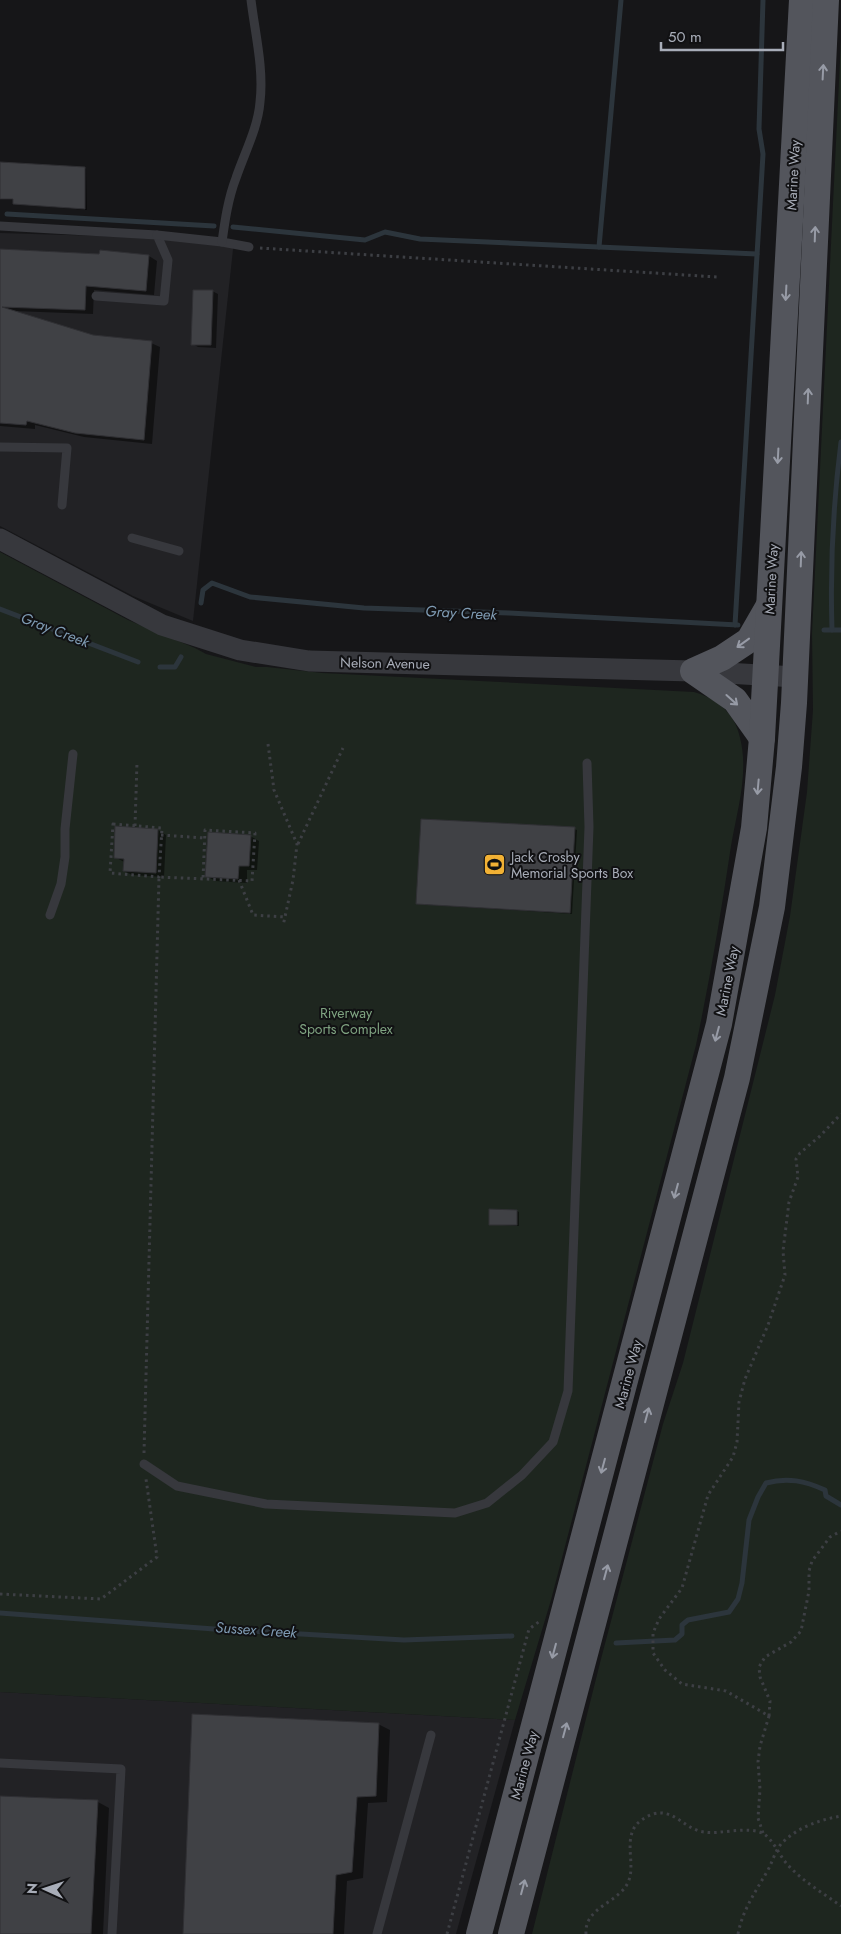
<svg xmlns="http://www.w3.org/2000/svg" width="841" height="1934" font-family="Jost,sans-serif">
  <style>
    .built { fill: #222225 }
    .green { fill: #1e261f }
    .shadow { fill: #0007 }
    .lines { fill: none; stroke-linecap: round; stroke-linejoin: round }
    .stream { stroke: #2c353c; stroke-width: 5 }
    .building { fill: #404145; stroke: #303034 }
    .path { stroke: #3d3f44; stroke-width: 3; stroke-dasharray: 2.5 4; stroke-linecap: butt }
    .service { stroke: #37383d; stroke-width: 9 }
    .tertiary { stroke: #37383d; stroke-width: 21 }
    .primary { stroke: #53555c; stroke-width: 26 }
    .oneway { stroke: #979ba6 }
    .labels { text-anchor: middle; stroke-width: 4; stroke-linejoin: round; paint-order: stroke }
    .street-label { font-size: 14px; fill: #a8adb8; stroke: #111113 }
    .poi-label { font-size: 14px; fill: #a8adb8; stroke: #111113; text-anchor: start }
    .park-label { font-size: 14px; fill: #7fa381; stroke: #111113 }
    .water-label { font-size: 15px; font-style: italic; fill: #7f9bb3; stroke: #111113 }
  </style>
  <rect width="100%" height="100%" fill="#161618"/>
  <g class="built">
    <path d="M 0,233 L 234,240 L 193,621 L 133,596 L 0,526 Z"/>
    <path d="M 0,1692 L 515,1720 L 456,1934 L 0,1934 Z"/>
  </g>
  <g class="green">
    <path d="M 841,40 L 841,1934 L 532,1934 L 601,1659 L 663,1424 L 683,1363 L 775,995 L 790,916 L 807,792 L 813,710 L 812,633 Z"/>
    <path d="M 0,552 L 128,620 L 195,648 L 206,654 L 256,667 L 267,667 L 322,673 L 694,692 C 715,698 733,711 739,734 C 750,771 737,810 731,846 C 721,913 710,979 696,1045 L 551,1600 L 515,1720 L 0,1692 Z"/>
  </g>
  <g class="shadow">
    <path d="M 0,162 L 84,168 L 86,169 L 87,210 L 16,204 L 14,200 L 0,200 Z"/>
    <path d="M 0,250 L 101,255 L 149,256 L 157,261 L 154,295 L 94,290 L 93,314 L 14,311 L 92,336 L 151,343 L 160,347 L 152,444 L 84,437 L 35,425 L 35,429 L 0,426 Z"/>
    <path d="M 212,291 L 218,294 L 216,348 L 198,347 L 193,344 Z"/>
    <path d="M 574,829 L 577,830 L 572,914 L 417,904 Z"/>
    <path d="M 158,830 L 166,835 L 164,877 L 132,875 L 124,871 L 124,862 L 115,857 Z"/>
    <path d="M 250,836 L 259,841 L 257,870 L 247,870 L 247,883 L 215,881 L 207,876 Z"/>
    <path d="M 517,1211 L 519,1212 L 519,1226 L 490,1224 Z"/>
    <path d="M 378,1724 L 390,1730 L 387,1802 L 368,1803 L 363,1878 L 347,1881 L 344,1934 L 184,1934 Z"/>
    <path d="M 0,1797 L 98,1802 L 109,1808 L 103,1934 L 0,1934 Z"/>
  </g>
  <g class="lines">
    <g class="stream">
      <path d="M 7,214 L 214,226"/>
      <path d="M 233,227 L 365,240 L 385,232 L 420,239 L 757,254"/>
      <path d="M 599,247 L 621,0"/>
      <path d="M 201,603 L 203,590 L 212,583 L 250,597 L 364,608 L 509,613 L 738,625"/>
      <path d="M 0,609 L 138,662"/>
      <path d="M 735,625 L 763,154 L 759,129 L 763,0"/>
      <path d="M 824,630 L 841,630"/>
      <path d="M 832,630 C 830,567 833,505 841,442"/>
      <path d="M 160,667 L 175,667 L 181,657"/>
      <path d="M 0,1613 L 214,1629 L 404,1640 L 512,1636"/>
      <path d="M 616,1643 L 675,1640 L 682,1634 L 682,1625 L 688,1620 L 729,1612 L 738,1599 L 742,1583 L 749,1520 L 758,1497 L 766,1483 C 788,1477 805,1481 825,1490 L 826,1496 L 841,1505"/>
    </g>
  </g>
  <g class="building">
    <path d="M 0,162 L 85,167 L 85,209 L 13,204 L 13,199 L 0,199 Z"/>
    <path d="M 0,249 L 99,254 L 100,250 L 149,255 L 146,291 L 86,286 L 85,310 L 2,307 L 93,335 L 152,341 L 144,440 L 75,433 L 27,421 L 26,425 L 0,423 Z"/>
    <path d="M 193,290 L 213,290 L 211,345 L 191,345 Z"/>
    <path d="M 421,819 L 575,827 L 570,913 L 416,904 Z"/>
    <path d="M 115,826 L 158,829 L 156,873 L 123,871 L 124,859 L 114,858 Z"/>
    <path d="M 208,832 L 251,835 L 249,866 L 239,866 L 238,879 L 205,877 Z"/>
    <path d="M 489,1209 L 517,1210 L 517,1225 L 489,1225 Z"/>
    <path d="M 192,1714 L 379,1723 L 376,1796 L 357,1797 L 352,1872 L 336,1875 L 333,1934 L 183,1934 Z"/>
    <path d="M 0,1796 L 98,1800 L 91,1934 L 0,1934 Z"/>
  </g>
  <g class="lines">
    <g class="path">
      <path d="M 260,248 L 717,277"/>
      <path d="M 268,744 L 274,790 L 297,844 L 293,880 L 283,926"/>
      <path d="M 113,824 L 162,828 L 159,877 L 110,873 Z"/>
      <path d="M 135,826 L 137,762"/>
      <path d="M 161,835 L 205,838"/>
      <path d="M 298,844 L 343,748"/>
      <path d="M 239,880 L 253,915 L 285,917"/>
      <path d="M 144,1453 L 159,877 L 252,881 L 255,833 L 205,830 L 203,879"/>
      <path d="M 0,1594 L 101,1599 L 157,1557 L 146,1479"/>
      <path d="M 769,1716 L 770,1701 L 760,1677 L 759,1667 L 765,1657 L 791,1642 L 801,1631 L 809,1591 L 809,1571 L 812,1561 L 830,1537 L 841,1531"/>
      <path d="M 763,1833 L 758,1818 L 760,1789 L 758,1762 L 760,1746 L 769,1716 L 726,1691 L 682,1684 L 665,1670 L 653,1653 L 653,1633 L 659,1619 L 682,1588 L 708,1495 L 733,1457 L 737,1442 L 739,1402 L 745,1379 L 768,1325 L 785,1275 L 783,1251 L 789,1202 L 798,1177 L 796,1159 L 800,1153 L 820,1136 L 841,1114"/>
      <path d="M 447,1934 L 529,1629 L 540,1621"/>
      <path d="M 586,1934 C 584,1906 621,1903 629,1880 C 635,1863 624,1841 636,1825 C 641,1819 652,1813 659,1813 C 676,1812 687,1830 704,1832 C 720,1835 749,1825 764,1834 C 774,1841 779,1855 787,1864 C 802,1881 823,1893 841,1906"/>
      <path d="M 738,1934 C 743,1908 757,1890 769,1868 C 773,1860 776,1849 782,1843 C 798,1827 819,1820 841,1816"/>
    </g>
    <g class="service">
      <path d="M 0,226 L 157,235 L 168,260 L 164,301 L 96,296"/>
      <path d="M 157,235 L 222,242 L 249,247"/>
      <path d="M 222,242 C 225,220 228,199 236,178 C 244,154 258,128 260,102 C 264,69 255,33 251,0"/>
      <path d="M 0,447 L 67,448 L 62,505"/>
      <path d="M 132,538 L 179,551"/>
      <path d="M 50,915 L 61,884 L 65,857 L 65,829 L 73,754"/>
      <path d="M 144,1464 L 177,1486 L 266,1504 L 455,1513 L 487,1503 L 522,1475 L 553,1442 L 568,1391 L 589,827 L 587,763"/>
      <path d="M 0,1763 L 121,1769 L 112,1934"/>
      <path d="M 377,1934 L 431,1735"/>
    </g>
    <path class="tertiary" d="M 0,539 L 162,625 L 240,650 L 309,661 L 693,671 L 795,677"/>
    <g class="primary">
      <path d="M 762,738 L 735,700 L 693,671 L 722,658 L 749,640 L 768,607"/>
      <path d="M 479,1934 L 719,1024 L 754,828 L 762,738 L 802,0"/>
      <path d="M 511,1934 L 737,1078 L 772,907 L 789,767 L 794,703 L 826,0"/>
    </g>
  </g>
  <defs><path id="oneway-shaft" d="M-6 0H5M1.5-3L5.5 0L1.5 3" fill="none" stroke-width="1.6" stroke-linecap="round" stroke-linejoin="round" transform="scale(1.25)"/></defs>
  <g class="oneway">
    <use href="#oneway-shaft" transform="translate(823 72) rotate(-87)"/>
    <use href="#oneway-shaft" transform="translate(815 234) rotate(-88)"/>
    <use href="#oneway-shaft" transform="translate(786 293) rotate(93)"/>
    <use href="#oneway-shaft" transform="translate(808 396) rotate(-88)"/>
    <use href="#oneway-shaft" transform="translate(778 456) rotate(93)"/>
    <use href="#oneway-shaft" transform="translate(801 559) rotate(-88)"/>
    <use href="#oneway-shaft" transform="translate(743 643) rotate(144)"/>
    <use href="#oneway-shaft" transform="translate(732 700) rotate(42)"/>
    <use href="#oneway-shaft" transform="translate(758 787) rotate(95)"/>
    <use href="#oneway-shaft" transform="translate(717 1034) rotate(105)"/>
    <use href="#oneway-shaft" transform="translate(676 1191) rotate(105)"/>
    <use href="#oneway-shaft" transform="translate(647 1415) rotate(-75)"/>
    <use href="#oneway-shaft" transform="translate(603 1466) rotate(105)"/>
    <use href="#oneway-shaft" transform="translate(606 1572) rotate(-75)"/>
    <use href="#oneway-shaft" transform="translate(554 1651) rotate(105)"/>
    <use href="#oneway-shaft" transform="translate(565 1730) rotate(-75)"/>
    <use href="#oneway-shaft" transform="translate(523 1887) rotate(-75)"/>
  </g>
  <defs>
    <symbol id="stadium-square" viewBox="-11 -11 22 22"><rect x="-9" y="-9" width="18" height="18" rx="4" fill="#f2b134" stroke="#111113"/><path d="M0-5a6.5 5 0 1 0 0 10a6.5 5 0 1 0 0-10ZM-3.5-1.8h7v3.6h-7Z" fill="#111"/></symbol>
  </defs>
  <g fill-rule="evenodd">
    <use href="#stadium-square" x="482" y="852" width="25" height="25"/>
  </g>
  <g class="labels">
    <g class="street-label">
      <text transform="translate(793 175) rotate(-87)" y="5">Marine Way</text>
      <text transform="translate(771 579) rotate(-87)" y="5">Marine Way</text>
      <text transform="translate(385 663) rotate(1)" y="5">Nelson Avenue</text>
      <text transform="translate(727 981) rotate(-79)" y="5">Marine Way</text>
      <text transform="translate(628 1374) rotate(-75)" y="5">Marine Way</text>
      <text transform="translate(524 1765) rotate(-75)" y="5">Marine Way</text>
    </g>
    <g class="poi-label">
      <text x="511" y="862">Jack Crosby<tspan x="511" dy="16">Memorial Sports Box</tspan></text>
    </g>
    <g class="park-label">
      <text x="346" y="1018">Riverway<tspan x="346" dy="16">Sports Complex</tspan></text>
    </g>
    <g class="water-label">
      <text transform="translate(461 613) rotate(3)" y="5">Gray Creek</text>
      <text transform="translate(55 630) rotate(21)" y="5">Gray Creek</text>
      <text transform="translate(256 1630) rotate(4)" y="5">Sussex Creek</text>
    </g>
  </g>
  <g transform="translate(45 1889) rotate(273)" stroke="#111113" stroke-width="4" paint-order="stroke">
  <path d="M0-4L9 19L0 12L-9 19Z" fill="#a8adb8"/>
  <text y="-8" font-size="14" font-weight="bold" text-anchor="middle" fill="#a8adb8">N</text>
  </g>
  <path d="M661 42v8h122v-8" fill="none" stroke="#a8adb8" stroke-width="2.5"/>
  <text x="668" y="42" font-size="15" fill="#a8adb8" stroke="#111113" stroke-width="4" paint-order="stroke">50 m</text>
</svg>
